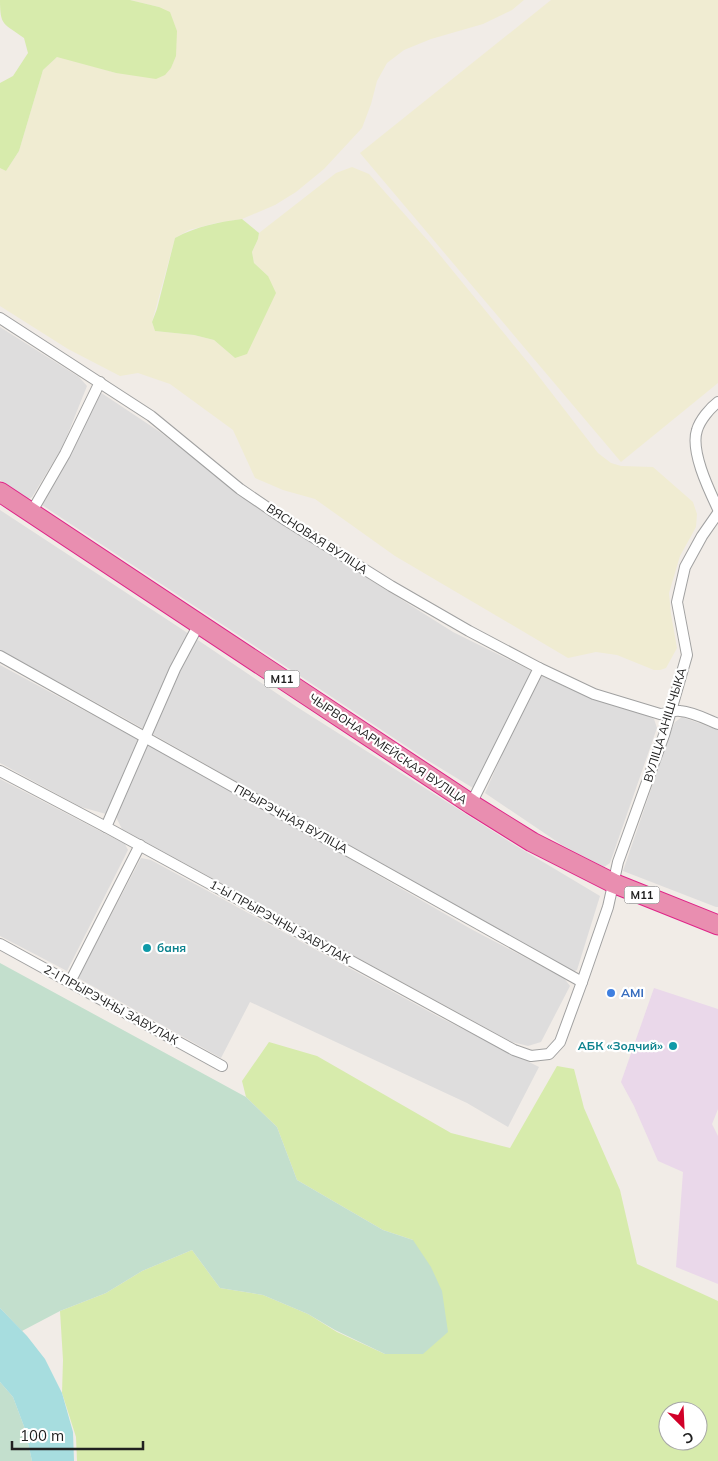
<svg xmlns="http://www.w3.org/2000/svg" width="718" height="1461" font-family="Mulish,sans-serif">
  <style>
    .residential { fill: #dedddd }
    .industrial { fill: #ead8ea }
    .farmland { fill: #f0ecd2 }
    .grass { fill: #d7ebac; fill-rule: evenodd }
    .wetland { fill: #c3dfcd }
    .water { fill: #a7dddf }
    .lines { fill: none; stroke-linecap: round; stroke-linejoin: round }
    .street-casing { stroke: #a1a1a1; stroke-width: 12 }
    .highway-casing { stroke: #df2488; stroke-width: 21 }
    .street { stroke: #fff; stroke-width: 10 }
    .highway { stroke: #e98eb0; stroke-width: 19 }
    .culture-dot { fill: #0f9aa8; stroke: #fff; stroke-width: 2 }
    .shop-dot { fill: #3f7fe0; stroke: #fff; stroke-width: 2 }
    .labels { text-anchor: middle; stroke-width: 4.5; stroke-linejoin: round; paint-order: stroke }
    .shield { fill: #fff; stroke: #636363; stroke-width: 1 }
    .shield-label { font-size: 11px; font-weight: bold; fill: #202020 }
    .street-label { font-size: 12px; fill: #202020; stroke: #fff }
    .culture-label { font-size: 12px; font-weight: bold; fill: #0d838f; stroke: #fff; text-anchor: start }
    .shop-label { font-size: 12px; font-weight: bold; fill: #366cbe; stroke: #fff; text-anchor: start }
  </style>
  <rect width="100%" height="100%" fill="#f1ece7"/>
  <g class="residential">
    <path d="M 0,327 L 79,377 L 87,386 L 63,446 L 32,497 L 28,499 L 0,480 Z"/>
    <path d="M 100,392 L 160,432 L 236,491 L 353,569 L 453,632 L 532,671 L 473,788 L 427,760 L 42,505 Z"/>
    <path d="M 0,510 L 180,628 L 297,707 L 513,844 L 600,896 L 577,970 L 572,972 L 119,715 L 0,650 Z"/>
    <path d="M 0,665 L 137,739 L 138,743 L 106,814 L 81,807 L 0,763 Z"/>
    <path d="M 541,676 L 594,699 L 646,715 L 654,719 L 657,728 L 610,863 L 604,867 L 562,845 L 485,793 L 511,734 Z"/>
    <path d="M 682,717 L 718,730 L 718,907 L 716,907 L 623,871 L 672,728 L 675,722 Z"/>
    <path d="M 148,744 L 357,863 L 471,929 L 564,978 L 570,986 L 541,1042 L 528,1046 L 512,1042 L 122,829 L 116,817 Z"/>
    <path d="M 0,779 L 125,844 L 128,850 L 67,971 L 0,936 Z"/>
    <path d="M 141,858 L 151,860 L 441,1018 L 539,1067 L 508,1127 L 467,1103 L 250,1002 L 221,1058 L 78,978 Z"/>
  </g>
  <path class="industrial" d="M 654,988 L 718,1009 L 718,1109 L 712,1124 L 718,1136 L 718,1284 L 676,1267 L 683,1172 L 658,1161 L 634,1106 L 621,1082 Z"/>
  <g class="farmland">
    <path d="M 130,0 L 524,0 L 512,10 L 483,24 L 431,39 L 404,50 L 387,63 L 377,81 L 371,104 L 362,128 L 324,169 L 296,192 L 275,205 L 242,219 L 216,223 L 189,230 L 175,238 L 152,322 L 155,331 L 194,335 L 214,340 L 235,358 L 268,276 L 254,263 L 252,252 L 258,239 L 259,233 L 336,173 L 352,167 L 369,174 L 430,243 L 530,365 L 598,453 L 611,463 L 621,466 L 653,467 L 693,502 L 697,514 L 696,527 L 680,556 L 669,593 L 671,614 L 677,648 L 666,668 L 660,670 L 654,670 L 617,655 L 596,652 L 568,658 L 395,556 L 315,499 L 283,490 L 255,478 L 233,430 L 170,384 L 138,373 L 120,376 L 68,349 L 0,306 L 0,168 L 6,171 L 19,151 L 43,70 L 58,56 L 116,73 L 159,7 Z"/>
    <path d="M 551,0 L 718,0 L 718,383 L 621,462 L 360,153 Z"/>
  </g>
  <g class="grass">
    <path d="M 0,0 L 130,0 L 159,7 L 170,12 L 177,31 L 176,56 L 171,68 L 165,75 L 156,79 L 116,73 L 57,57 L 43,70 L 19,151 L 6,171 L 0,168 L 0,83 L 13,76 L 28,53 L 24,38 C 4,23 0,27 0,0 Z"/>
    <path d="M 242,219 L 259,233 L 258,239 L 252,252 L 254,263 L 268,276 L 276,293 L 247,354 L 235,358 L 214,340 L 194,335 L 155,331 L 152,322 L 157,309 L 175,238 C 197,226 219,222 242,219 Z"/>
    <path d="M 269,1042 L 317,1056 L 451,1133 L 510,1148 L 557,1066 L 574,1069 L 584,1108 L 620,1190 L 637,1264 L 718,1301 L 718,1461 L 77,1461 L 76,1437 L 62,1393 L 63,1360 L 60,1311 L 106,1293 L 142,1271 L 192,1250 L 220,1288 L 263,1295 L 308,1314 L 337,1332 L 385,1354 L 413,1240 L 383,1230 L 297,1180 L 277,1127 L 246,1097 L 242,1081 ZM 668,1411 L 698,1411 L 698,1441 L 668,1441 Z"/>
  </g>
  <g class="wetland">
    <path d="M 0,963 L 246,1097 L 277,1127 L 297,1180 L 383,1230 L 413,1240 L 431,1267 L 442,1291 L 448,1332 L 423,1354 L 385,1354 L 335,1330 L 308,1314 L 263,1295 L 220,1288 L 192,1250 L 142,1271 L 106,1293 L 60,1311 L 22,1331 L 0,1308 Z"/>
    <path d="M 0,1382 L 13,1397 L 25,1429 L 32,1461 L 0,1461 Z"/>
  </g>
  <path class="water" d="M 0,1308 L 27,1336 L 45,1359 L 62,1393 L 73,1432 L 74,1461 L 32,1461 L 25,1429 L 13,1397 L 0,1382 Z"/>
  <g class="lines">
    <defs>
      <g id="street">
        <path d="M 0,318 L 151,416 L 240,489 L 287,521 L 391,586 L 469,631 L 539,668 L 594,694 L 660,714 C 666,714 674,710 680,711 C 693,712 706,719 718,724"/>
        <path d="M 718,402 C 710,408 700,420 697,430 C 690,451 709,490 718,509"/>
        <path d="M 31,513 L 65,454 L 100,382"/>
        <path d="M 0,656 L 582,982"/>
        <path d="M 0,771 L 106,827 L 514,1050 L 531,1056 L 549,1054 L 560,1042 L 582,982 L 608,907 L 618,862 L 664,735 L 687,655 L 677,602 L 685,567 L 702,536 L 718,513"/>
        <path d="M 471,804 L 539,668"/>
        <path d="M 106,827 L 175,669 L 199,624"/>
        <path d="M 0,944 L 222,1066"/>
        <path d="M 70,982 L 140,845"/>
      </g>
      <path id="highway" d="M 0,492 L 471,804 L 532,842 L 613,883 L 718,925"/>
    </defs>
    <use href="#street" class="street-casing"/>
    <use href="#highway" class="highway-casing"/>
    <use href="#street" class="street"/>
    <use href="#highway" class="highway"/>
  </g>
  <g class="culture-dot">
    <circle cx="147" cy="948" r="5"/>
    <circle cx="673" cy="1046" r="5"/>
  </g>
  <circle class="shop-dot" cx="611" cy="993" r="5"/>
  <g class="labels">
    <g class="shield">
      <rect x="264.5" y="670.5" width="35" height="17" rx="4"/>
      <rect x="624.5" y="886.5" width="35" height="17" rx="4"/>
    </g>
    <g class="shield-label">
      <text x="282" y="683">М11</text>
      <text x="642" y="899">М11</text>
    </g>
    <g class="street-label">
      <text transform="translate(317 539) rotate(33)" y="4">ВЯСНОВАЯ ВУЛІЦА</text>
      <text transform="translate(665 725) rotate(-73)" y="4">ВУЛІЦА АНІШЧЫКА</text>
      <text transform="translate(388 749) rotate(34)" y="4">ЧЫРВОНААРМЕЙСКАЯ ВУЛІЦА</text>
      <text transform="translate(291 819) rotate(29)" y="4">ПРЫРЭЧНАЯ ВУЛІЦА</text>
      <text transform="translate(280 922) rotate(29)" y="4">1-Ы ПРЫРЭЧНЫ ЗАВУЛАК</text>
      <text transform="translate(111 1005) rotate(29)" y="4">2-І ПРЫРЭЧНЫ ЗАВУЛАК</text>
    </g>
    <g class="culture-label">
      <text x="157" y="952">баня</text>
      <text x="663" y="1050" text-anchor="end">АБК «Зодчий»</text>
    </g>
    <g class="shop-label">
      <text x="621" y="997">AMI</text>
    </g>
  </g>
  <g transform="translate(683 1426) rotate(156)"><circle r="24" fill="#ffffff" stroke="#a6a6a6"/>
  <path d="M0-4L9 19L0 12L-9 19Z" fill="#d10028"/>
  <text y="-8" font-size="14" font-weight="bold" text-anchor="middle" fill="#202020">С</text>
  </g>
  <path d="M12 1441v8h131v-8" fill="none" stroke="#202020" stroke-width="2.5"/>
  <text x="20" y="1441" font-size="15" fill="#202020" stroke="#ffffff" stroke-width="4" paint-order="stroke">100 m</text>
</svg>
